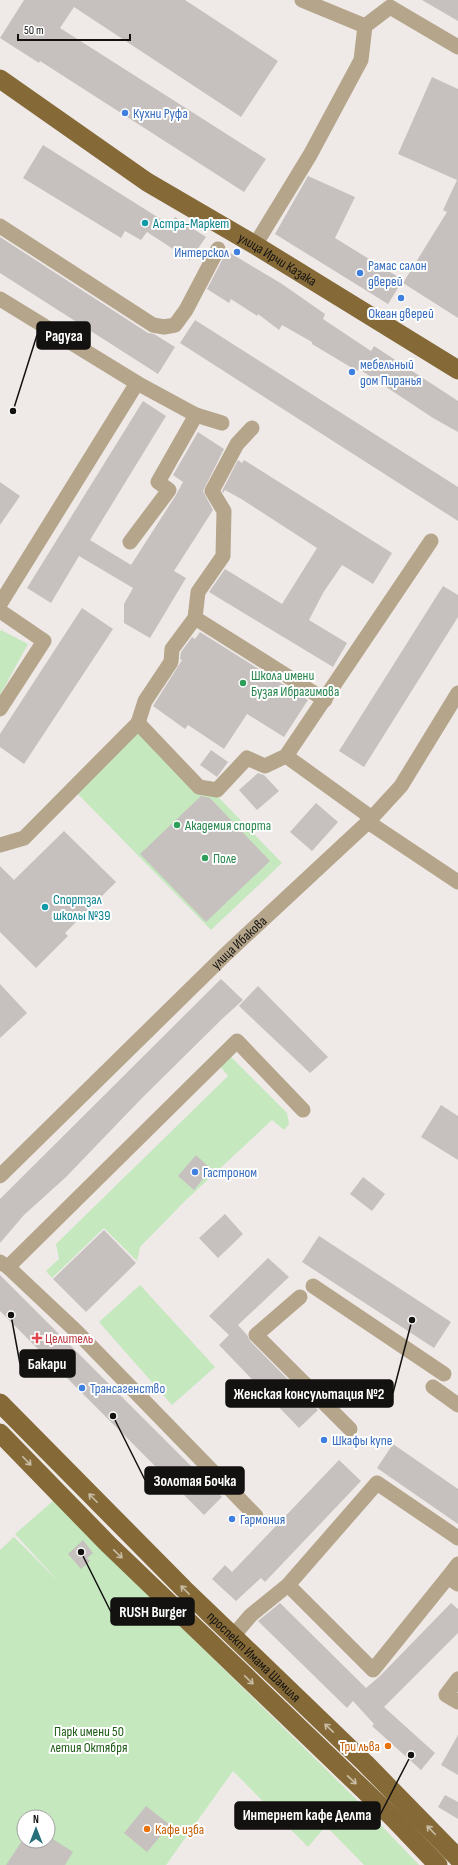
<svg xmlns="http://www.w3.org/2000/svg" width="458" height="1865" font-family="'Sofia Sans Condensed',sans-serif">
  <style>
    .green { fill: #c5e8bf; fill-rule: evenodd }
    .building { fill: #c6c1bf }
    .lines { fill: none; stroke-linecap: round; stroke-linejoin: round }
    .minor { stroke: #b5a58b; stroke-width: 15 }
    .major { stroke: #856a38; stroke-width: 19 }
    .oneway { stroke: #c8bca5 }
    .shop-dot { fill: #3f7fe0; stroke: #fff; stroke-width: 1.5 }
    .culture-dot { fill: #0f9aa8; stroke: #fff; stroke-width: 1.5 }
    .leisure-dot { fill: #2e9e5b; stroke: #fff; stroke-width: 1.5 }
    .health-dot { fill: #e0444e; stroke: #fff; stroke-width: 1.5 }
    .food-dot { fill: #e8710a; stroke: #fff; stroke-width: 1.5 }
    .labels { text-anchor: middle; stroke-width: 4; stroke-linejoin: round; paint-order: stroke }
    .shop-label { font-size: 14px; fill: #366cbe; stroke: #fff; text-anchor: start }
    .culture-label { font-size: 14px; fill: #0d838f; stroke: #fff; text-anchor: start }
    .street-label { font-size: 14px; fill: #131211; stroke: #fff }
    .leisure-label { font-size: 14px; fill: #27864d; stroke: #fff; text-anchor: start }
    .health-label { font-size: 14px; fill: #be3a42; stroke: #fff; text-anchor: start }
    .park-label { font-size: 14px; fill: #1e5b15; stroke: #fff }
    .food-label { font-size: 14px; fill: #c56008; stroke: #fff; text-anchor: end }
    .leader { fill: none; stroke: #131211; stroke-width: 1.5 }
    .callout-dot { fill: #131211; stroke: #fff; stroke-width: 1.5 }
    .callout { fill: #131211; stroke: #131211; stroke-width: 1.5 }
    .callout-label { font-size: 15px; text-anchor: middle; font-weight: bold; fill: #fff }
  </style>
  <rect width="100%" height="100%" fill="#efeae8"/>
  <g class="green">
    <path d="M 1,630 L 28,644 L 0,695 L 0,631 Z"/>
    <path d="M 138,714 L 282,863 L 211,930 L 71,787 Z"/>
    <path d="M 231,1057 L 287,1113 L 289,1124 L 284,1130 L 272,1120 L 186,1200 L 140,1247 L 137,1261 L 104,1228 L 52,1278 L 46,1271 L 59,1259 L 56,1244 L 228,1076 L 221,1067 Z"/>
    <path d="M 140,1285 L 215,1367 L 172,1405 L 99,1322 Z"/>
    <path d="M 53,1501 L 355,1798 L 419,1865 L 364,1865 L 326,1826 L 308,1847 L 233,1771 L 166,1865 L 0,1865 L 0,1550 L 14,1537 L 60,1583 L 15,1534 ZM 24,1817 L 48,1817 L 48,1841 L 24,1841 Z"/>
  </g>
  <g class="building">
    <path d="M 24,0 L 185,0 L 278,61 L 241,117 L 74,7 L 60,28 L 266,159 L 244,192 L 40,61 L 39,63 L 0,38 Z"/>
    <path d="M 422,0 L 458,0 L 458,21 Z"/>
    <path d="M 432,77 L 458,89 L 458,318 L 403,283 L 447,212 L 443,210 L 457,180 L 398,154 Z"/>
    <path d="M 43,145 L 170,225 L 175,217 L 206,237 L 190,260 L 147,232 L 141,240 L 125,231 L 121,238 L 23,178 Z"/>
    <path d="M 308,176 L 355,197 L 335,238 L 403,280 L 388,304 L 275,234 Z"/>
    <path d="M 0,237 L 148,333 L 154,334 L 175,347 L 158,374 L 0,273 Z"/>
    <path d="M 227,251 L 282,284 L 325,314 L 323,319 L 371,351 L 374,346 L 458,401 L 458,432 L 433,418 L 359,369 L 357,371 L 312,344 L 312,342 L 282,325 L 279,330 L 258,314 L 257,316 L 231,299 L 229,303 L 207,289 Z"/>
    <path d="M 195,320 L 458,487 L 458,521 L 180,343 Z"/>
    <path d="M 143,401 L 166,416 L 90,540 L 131,565 L 176,495 L 183,482 L 173,475 L 198,432 L 224,449 L 203,491 L 213,510 L 174,571 L 186,578 L 150,638 L 124,623 L 124,604 L 133,588 L 79,556 L 51,603 L 27,588 Z"/>
    <path d="M 238,460 L 242,463 L 244,460 L 392,553 L 373,584 L 342,565 L 323,593 L 309,620 L 347,643 L 333,667 L 209,592 L 225,569 L 282,604 L 317,548 L 243,500 L 225,490 L 223,493 L 222,491 Z"/>
    <path d="M 0,482 L 20,496 L 0,525 Z"/>
    <path d="M 443,586 L 458,595 L 458,617 L 364,767 L 339,751 Z"/>
    <path d="M 82,608 L 113,629 L 24,764 L 0,747 L 0,734 Z"/>
    <path d="M 200,632 L 308,700 L 284,737 L 247,714 L 224,749 L 188,725 L 185,729 L 153,706 L 182,660 L 180,659 L 181,652 L 192,637 L 195,639 Z"/>
    <path d="M 211,750 L 228,762 L 217,777 L 200,765 Z"/>
    <path d="M 258,773 L 264,775 L 279,791 L 257,810 L 239,790 Z"/>
    <path d="M 201,796 L 210,798 L 270,861 L 206,922 L 140,854 Z"/>
    <path d="M 316,803 L 338,822 L 312,851 L 290,832 Z"/>
    <path d="M 64,831 L 116,882 L 65,933 L 68,936 L 36,968 L 0,932 L 0,866 L 14,880 Z"/>
    <path d="M 221,979 L 243,1000 L 223,1018 L 142,1098 L 66,1177 L 24,1215 L 0,1243 L 0,1199 Z"/>
    <path d="M 0,984 L 27,1013 L 0,1038 Z"/>
    <path d="M 258,986 L 328,1057 L 310,1073 L 239,1006 Z"/>
    <path d="M 441,1105 L 458,1116 L 458,1160 L 421,1137 Z"/>
    <path d="M 196,1155 L 211,1169 L 194,1190 L 178,1176 Z"/>
    <path d="M 363,1177 L 385,1194 L 372,1211 L 350,1194 Z"/>
    <path d="M 225,1214 L 243,1234 L 218,1258 L 199,1238 Z"/>
    <path d="M 104,1230 L 136,1263 L 86,1312 L 53,1279 Z"/>
    <path d="M 319,1236 L 451,1322 L 434,1348 L 302,1262 Z"/>
    <path d="M 268,1258 L 289,1277 L 238,1325 L 247,1335 L 250,1341 L 318,1410 L 299,1428 L 219,1345 L 229,1335 L 209,1316 Z"/>
    <path d="M 0,1275 L 222,1497 L 204,1515 L 0,1311 Z"/>
    <path d="M 393,1444 L 458,1489 L 458,1524 L 377,1468 Z"/>
    <path d="M 339,1460 L 361,1481 L 265,1582 L 261,1578 L 236,1601 L 212,1579 L 225,1565 L 232,1572 Z"/>
    <path d="M 83,1540 L 93,1553 L 87,1558 L 90,1561 L 81,1569 L 68,1554 Z"/>
    <path d="M 280,1603 L 366,1688 L 380,1676 L 451,1603 L 458,1609 L 458,1633 L 384,1707 L 435,1753 L 421,1770 L 372,1726 L 374,1724 L 353,1701 L 347,1708 L 258,1621 Z"/>
    <path d="M 458,1735 L 458,1775 L 441,1765 Z"/>
    <path d="M 445,1795 L 458,1802 L 458,1819 L 438,1807 Z"/>
    <path d="M 146,1806 L 170,1825 L 147,1852 L 124,1833 Z"/>
    <path d="M 48,1836 L 73,1852 L 65,1865 L 6,1865 L 22,1841 L 48,1841 Z"/>
  </g>
  <g class="lines">
    <g class="minor">
      <path d="M 302,0 L 365,26 L 390,7 L 458,47"/>
      <path d="M 0,226 L 153,325 L 164,327 L 175,325 L 186,310 L 218,249"/>
      <path d="M 255,245 L 310,155 L 361,60 L 365,26"/>
      <path d="M 0,299 L 137,383 L 0,604"/>
      <path d="M 137,383 L 196,415 L 222,423"/>
      <path d="M 130,542 L 169,490 L 158,482 L 196,415"/>
      <path d="M 0,611 L 44,641 L 0,709"/>
      <path d="M 195,618 L 325,700"/>
      <path d="M 138,723 L 145,701 L 171,662 L 172,649 L 195,618 L 198,592 L 223,556 L 224,511 L 212,491 L 237,444 L 252,428"/>
      <path d="M 286,756 L 372,818"/>
      <path d="M 368,822 L 458,882"/>
      <path d="M 0,845 L 24,838 L 138,723 L 199,787 L 217,790 L 247,758 L 265,766 L 286,756 L 431,541"/>
      <path id="s1" d="M 0,1176 L 226,954 L 368,822 L 401,786 L 458,693"/>
      <path d="M 0,1262 L 8,1267 L 77,1332 L 256,1516"/>
      <path d="M 8,1267 L 237,1041 L 303,1110"/>
      <path d="M 313,1286 L 444,1374"/>
      <path d="M 300,1297 L 256,1335 L 350,1429"/>
      <path d="M 433,1387 L 458,1405"/>
      <path d="M 458,1564 L 448,1577 L 458,1584"/>
      <path d="M 288,1585 L 373,1670 L 448,1577"/>
      <path d="M 233,1636 L 251,1615 L 288,1585 L 377,1483 L 458,1538"/>
      <path d="M 458,1679 L 446,1695 L 458,1702"/>
    </g>
    <g class="major">
      <path id="s2" d="M 0,79 L 147,182 L 255,245 L 458,370"/>
      <path id="s3" d="M 0,1403 L 184,1589 L 365,1763 L 458,1858"/>
      <path d="M 0,1433 L 108,1544 L 393,1818 L 438,1865"/>
    </g>
  </g>
  <defs><path id="oneway-shaft" d="M-6 0H5M1.5-3L5.5 0L1.5 3" fill="none" stroke-width="1.6" stroke-linecap="round" stroke-linejoin="round"/></defs>
  <g class="oneway">
    <use href="#oneway-shaft" transform="translate(27 1461) rotate(46)"/>
    <use href="#oneway-shaft" transform="translate(93 1498) rotate(-135)"/>
    <use href="#oneway-shaft" transform="translate(118 1554) rotate(44)"/>
    <use href="#oneway-shaft" transform="translate(185 1590) rotate(-135)"/>
    <use href="#oneway-shaft" transform="translate(249 1680) rotate(44)"/>
    <use href="#oneway-shaft" transform="translate(329 1728) rotate(-136)"/>
    <use href="#oneway-shaft" transform="translate(352 1780) rotate(43)"/>
    <use href="#oneway-shaft" transform="translate(431 1830) rotate(-134)"/>
  </g>
  <g class="shop-dot">
    <circle cx="125" cy="113" r="4"/>
    <circle cx="237" cy="252" r="4"/>
    <circle cx="360" cy="273" r="4"/>
    <circle cx="401" cy="298" r="4"/>
    <circle cx="352" cy="372" r="4"/>
    <circle cx="195" cy="1172" r="4"/>
    <circle cx="82" cy="1388" r="4"/>
    <circle cx="324" cy="1440" r="4"/>
    <circle cx="232" cy="1519" r="4"/>
  </g>
  <g class="culture-dot">
    <circle cx="145" cy="223" r="4"/>
    <circle cx="45" cy="907" r="4"/>
  </g>
  <g class="leisure-dot">
    <circle cx="243" cy="683" r="4"/>
    <circle cx="177" cy="825" r="4"/>
    <circle cx="205" cy="858" r="4"/>
  </g>
  <path class="health-dot" d="M35 1332h4v4h4v4h-4v4h-4v-4h-4v-4h4z"/>
  <g class="food-dot">
    <circle cx="388" cy="1746" r="4"/>
    <circle cx="147" cy="1829" r="4"/>
  </g>
  <g class="labels">
    <g class="shop-label">
      <text x="133" y="118">Кухни Руфа</text>
      <text x="229" y="257" text-anchor="end">Интерскол</text>
      <text x="368" y="270">Рамас салон<tspan x="368" dy="16">дверей</tspan></text>
      <text x="401" y="318" text-anchor="middle">Океан дверей</text>
      <text x="360" y="369">мебельный<tspan x="360" dy="16">дом Пиранья</tspan></text>
      <text x="203" y="1177">Гастроном</text>
      <text x="90" y="1393">Трансагенство</text>
      <text x="332" y="1445">Шкафы купе</text>
      <text x="240" y="1524">Гармония</text>
    </g>
    <g class="culture-label">
      <text x="153" y="228">Астра-Маркет</text>
      <text x="53" y="904">Спортзал<tspan x="53" dy="16">школы №39</tspan></text>
    </g>
    <g class="street-label">
      <text dy="5" stroke="none"><textPath href="#s2" startOffset="331">улица Ирчи Казака</textPath></text>
      <text dy="5" stroke="none"><textPath href="#s1" startOffset="334">улица Ибакова</textPath></text>
      <text dy="5" stroke="none"><textPath href="#s3" startOffset="359">проспект Имама Шамиля</textPath></text>
    </g>
    <g class="leisure-label">
      <text x="251" y="680">Школа имени<tspan x="251" dy="16">Бузая Ибрагимова</tspan></text>
      <text x="185" y="830">Академия спорта</text>
      <text x="213" y="863">Поле</text>
    </g>
    <g class="health-label">
      <text x="45" y="1343">Целитель</text>
    </g>
    <g class="park-label">
      <text x="89" y="1736">Парк имени 50<tspan x="89" dy="16">летия Октября</tspan></text>
    </g>
    <g class="food-label">
      <text x="380" y="1751">Три льва</text>
      <text x="155" y="1834" text-anchor="start">Кафе изба</text>
    </g>
  </g>
  <path class="leader" d="M13 411L37 335M11 1315L20 1364M412 1320L393 1393M113 1416L145 1480M81 1552L111 1612M411 1755L380 1815"/>
  <g class="callout-dot">
    <circle cx="13" cy="411" r="4"/>
    <circle cx="11" cy="1315" r="4"/>
    <circle cx="412" cy="1320" r="4"/>
    <circle cx="113" cy="1416" r="4"/>
    <circle cx="81" cy="1552" r="4"/>
    <circle cx="411" cy="1755" r="4"/>
  </g>
  <g class="callout">
    <rect x="37" y="322" width="53" height="27" rx="4"/>
    <rect x="20" y="1350" width="55" height="27" rx="4"/>
    <rect x="226" y="1380" width="167" height="27" rx="4"/>
    <rect x="145" y="1467" width="99" height="27" rx="4"/>
    <rect x="111" y="1598" width="83" height="27" rx="4"/>
    <rect x="235" y="1802" width="145" height="27" rx="4"/>
  </g>
  <g class="callout-label">
    <text x="64" y="341">Радуга</text>
    <text x="47" y="1369">Бакари</text>
    <text x="309" y="1399">Женская консультация №2</text>
    <text x="195" y="1486">Золотая Бочка</text>
    <text x="153" y="1617">RUSH Burger</text>
    <text x="307" y="1820">Интернет кафе Делта</text>
  </g>
  <g transform="translate(36 1829)"><circle r="19" fill="#ffffff" stroke="#a1a0a0"/>
  <path d="M0-3L7 15L0 10L-7 15Z" fill="#27707a"/>
  <text y="-6" font-size="11" font-weight="bold" text-anchor="middle" fill="#131211">N</text>
  </g>
  <path d="M18 34v6h112v-6" fill="none" stroke="#131211" stroke-width="2"/>
  <text x="24" y="34" font-size="12" fill="#131211" stroke="#ffffff" stroke-width="3" paint-order="stroke">50 m</text>
</svg>
